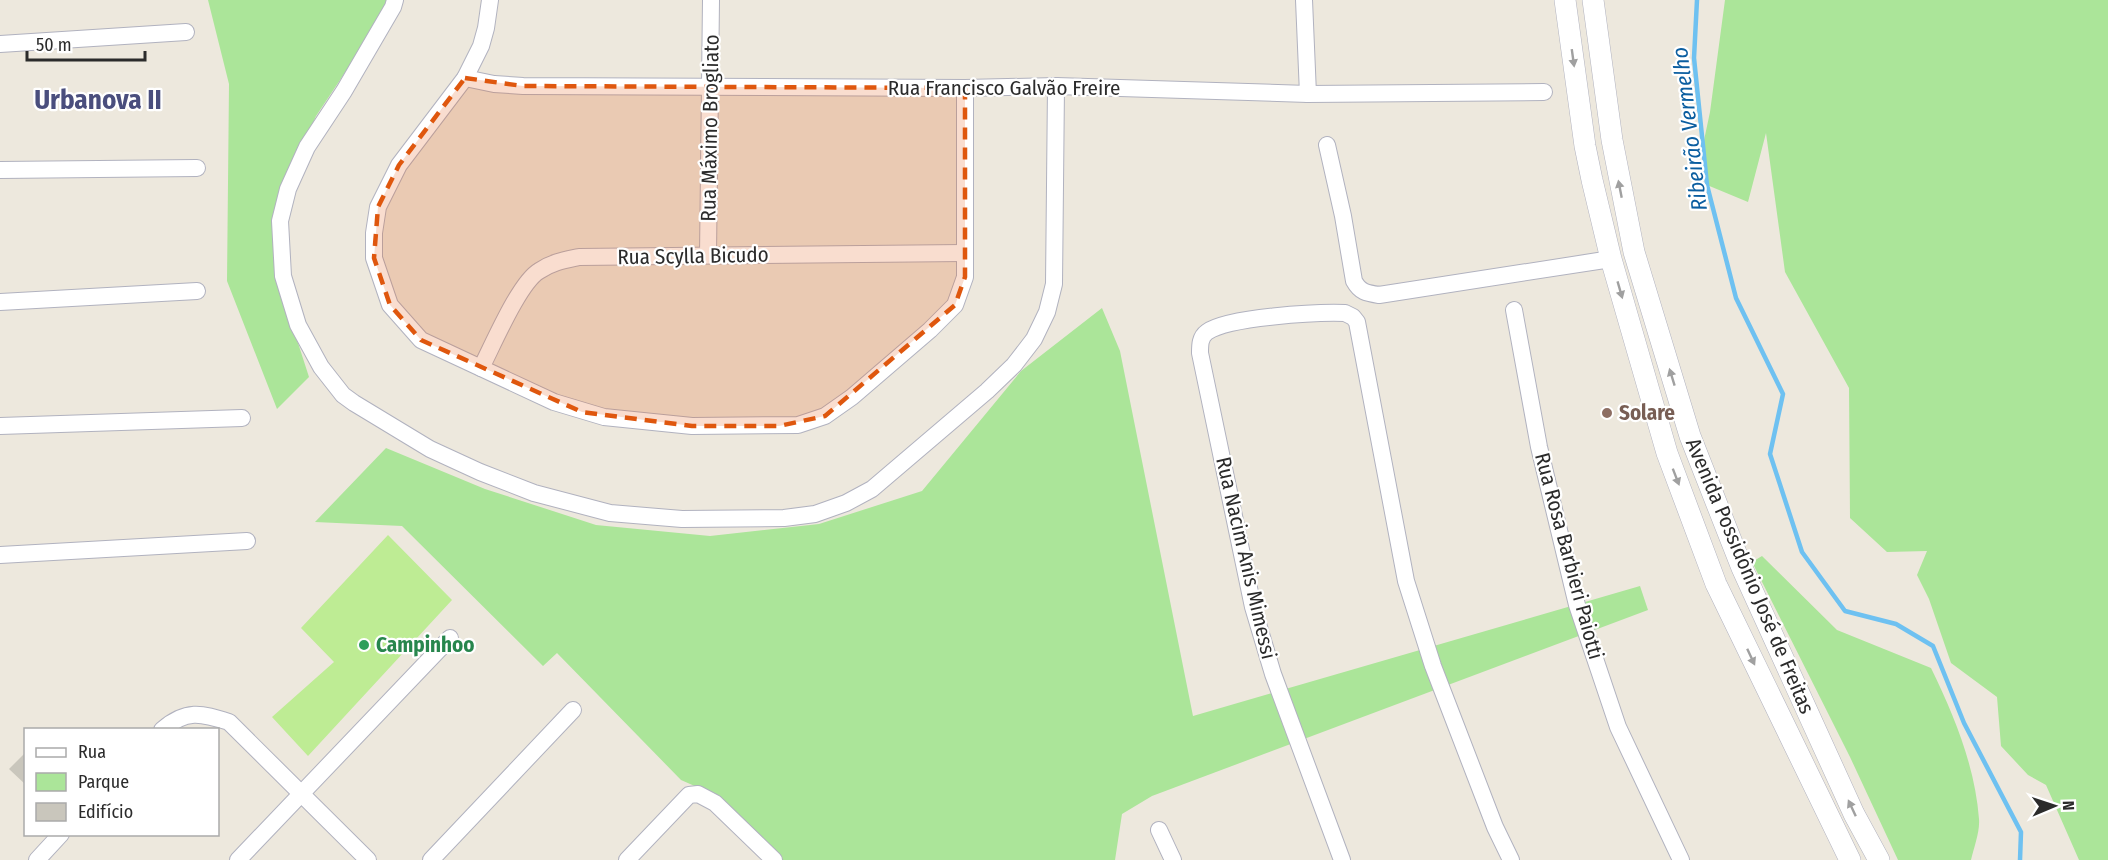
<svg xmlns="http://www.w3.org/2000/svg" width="2108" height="860" font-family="'Fira Sans Condensed',sans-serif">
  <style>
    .green { fill: #abe599 }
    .pitch { fill: #beec94 }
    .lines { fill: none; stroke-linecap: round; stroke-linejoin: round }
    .stream { stroke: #6ec1f1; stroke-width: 4.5 }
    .building { fill: #c9c6bc }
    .minor-casing { stroke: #b1b2bf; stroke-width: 18 }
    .tertiary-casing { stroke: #b1b2bf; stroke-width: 22 }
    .minor { stroke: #fff; stroke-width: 16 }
    .tertiary { stroke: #fff; stroke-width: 21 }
    .oneway { fill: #a0a0a0 }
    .marked { fill: #df570e; fill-opacity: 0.2; stroke: #df570e; stroke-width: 4.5; stroke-dasharray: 12 8; stroke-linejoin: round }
    .education-dot { fill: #8d6e63; stroke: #fff; stroke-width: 2 }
    .leisure-dot { fill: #2e9e5b; stroke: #fff; stroke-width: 2 }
    .labels { text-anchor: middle; stroke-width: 4.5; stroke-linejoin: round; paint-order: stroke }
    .street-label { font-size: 21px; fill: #2b2b2b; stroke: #fff }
    .education-label { font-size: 21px; font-weight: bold; fill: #785e54; stroke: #fff; text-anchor: start }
    .leisure-label { font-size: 21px; font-weight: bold; fill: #27864d; stroke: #fff; text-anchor: start }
    .water-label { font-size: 22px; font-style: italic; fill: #0b5ea0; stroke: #fff }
    .district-label { font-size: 27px; font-weight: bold; fill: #4a4e7d; stroke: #fff }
  </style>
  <rect width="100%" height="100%" fill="#ede8dd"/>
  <g class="green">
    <path d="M 208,0 L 387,0 L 382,17 L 316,116 L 281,195 L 278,281 L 309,377 L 277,409 L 227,281 L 229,84 Z"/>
    <path d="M 1725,0 L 2108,0 L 2108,860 L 2079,860 L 2046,785 L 2028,775 L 2001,746 L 1997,697 L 1951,663 L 1929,599 L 1917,575 L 1927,551 L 1887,552 L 1850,518 L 1849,388 L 1785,272 L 1766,133 L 1748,202 L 1707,185 L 1703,145 L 1710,112 Z"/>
    <path d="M 1102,308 L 1120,351 L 1193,716 L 1640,586 L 1648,610 L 1152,796 L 1122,814 L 1115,860 L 776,860 L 706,791 L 681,780 L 557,653 L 543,666 L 402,526 L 315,522 L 386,448 L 485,489 L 596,525 L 710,536 L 819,524 L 922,491 L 1021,371 Z"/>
    <path d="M 1762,556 L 1837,630 L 1931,668 C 1954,715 1975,766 1979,819 C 1980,832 1974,847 1971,860 L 1898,860 L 1850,757 L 1752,562 Z"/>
  </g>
  <path class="pitch" d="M 388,535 L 452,600 L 308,756 L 272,717 L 334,662 L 301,628 Z"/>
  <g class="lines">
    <path class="stream" d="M 1697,0 L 1694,58 L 1707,185 L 1736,298 L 1783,394 L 1770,454 L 1802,552 L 1845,611 L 1896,624 L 1933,646 L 1964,723 L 2021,832 L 2020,860"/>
  </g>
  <path class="building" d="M 26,752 L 26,785 L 9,769 Z"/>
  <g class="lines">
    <defs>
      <g id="minor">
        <path d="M 395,0 L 393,7 L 344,91 L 307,147 L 288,189 L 280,221 L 283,276 L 298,325 L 321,367 L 343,395 L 354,403 L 430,449 L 480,472 L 534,493 L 610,513 L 682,519 L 784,518 L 815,514 L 846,503 L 872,489 L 987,391 L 1014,365 L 1034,339 L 1047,312 L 1054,284 L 1056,86"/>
        <path d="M 490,0 L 486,28 L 481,46 L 465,78 L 399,165 L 378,207 L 374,233 L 374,258 L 390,305 L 421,340 L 554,402 L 604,417 L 692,426 L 798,425 L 825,416 L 852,397 L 930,330 L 955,305 L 965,277 L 965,88"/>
        <path d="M 1304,0 L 1308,94"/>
        <path d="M 0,44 L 186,32"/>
        <path d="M 465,78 L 494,84 L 523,86 L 965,88 L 1056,86 L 1308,94 L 1544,92"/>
        <path d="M 1327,145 L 1343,216 L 1354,281 C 1360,292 1366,293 1379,295 L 1611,259"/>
        <path d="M 0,170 L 197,168"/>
        <path d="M 708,255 L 711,0"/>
        <path d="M 0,302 L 197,291"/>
        <path d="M 1514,310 L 1539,447 L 1577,605 L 1618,727 L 1681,860"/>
        <path d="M 481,368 C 493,345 519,283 539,271 C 552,262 565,260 579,257 L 964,253"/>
        <path d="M 0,426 L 242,418"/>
        <path d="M 0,555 L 247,541"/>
        <path d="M 162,730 C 186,709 201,713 229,722 L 368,860"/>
        <path d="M 1159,830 L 1173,860"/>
        <path d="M 37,860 L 61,834"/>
        <path d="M 238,860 L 450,638"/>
        <path d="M 431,860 L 573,710"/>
        <path d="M 627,860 L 689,795 L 698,794 L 715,803 L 774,860"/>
        <path d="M 1342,860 L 1273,674 L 1253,607 L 1200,353 C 1200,345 1200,337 1207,332 C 1228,317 1317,312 1345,313 L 1353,317 L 1357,322 L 1406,581 L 1433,666 L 1495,827 L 1511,860"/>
      </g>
      <g id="tertiary">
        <path d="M 1565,0 L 1585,146 L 1592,180 L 1611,259 L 1667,453 L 1716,584 L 1850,860"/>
        <path d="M 1593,0 L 1612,140 L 1634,252 L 1690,436 L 1742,568 L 1854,814 L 1879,860"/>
      </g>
    </defs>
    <use href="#minor" class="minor-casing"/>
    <use href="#tertiary" class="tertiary-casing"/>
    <use href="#minor" class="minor"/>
    <use href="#tertiary" class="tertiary"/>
  </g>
  <defs><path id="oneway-solid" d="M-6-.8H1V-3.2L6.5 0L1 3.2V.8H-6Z" transform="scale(1.5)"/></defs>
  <g class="oneway">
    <use href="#oneway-solid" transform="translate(1573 58) rotate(82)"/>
    <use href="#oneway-solid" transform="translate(1620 189) rotate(-101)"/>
    <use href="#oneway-solid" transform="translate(1620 290) rotate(74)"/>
    <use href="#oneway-solid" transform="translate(1672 377) rotate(-107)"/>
    <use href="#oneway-solid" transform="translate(1676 477) rotate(69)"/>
    <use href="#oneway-solid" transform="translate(1751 657) rotate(65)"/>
    <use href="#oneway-solid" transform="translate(1852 808) rotate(-115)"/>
  </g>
  <path class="marked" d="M 465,78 L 523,86 L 965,88 L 965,277 L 955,305 L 825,416 L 779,426 L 692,426 L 582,412 L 421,340 L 390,305 L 374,258 L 378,207 L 399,165 Z"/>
  <circle class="education-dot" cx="1607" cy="413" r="6"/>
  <circle class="leisure-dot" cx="364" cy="645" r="6"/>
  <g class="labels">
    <g class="street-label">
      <text x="1004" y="95">Rua Francisco Galvão Freire</text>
      <text transform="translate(710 128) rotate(-89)" y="7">Rua Máximo Brogliato</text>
      <text transform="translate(693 256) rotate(-1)" y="7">Rua Scylla Bicudo</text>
      <text transform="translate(1569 556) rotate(75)" y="7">Rua Rosa Barbieri Paiotti</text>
      <text transform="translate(1246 558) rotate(77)" y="7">Rua Nacim Anis Mimessi</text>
      <text transform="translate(1750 576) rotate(67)" y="7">Avenida Possidônio José de Freitas</text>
    </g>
    <g class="education-label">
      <text x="1619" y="420">Solare</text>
    </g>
    <g class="leisure-label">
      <text x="376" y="652">Campinhoo</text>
    </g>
    <g class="water-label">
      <text transform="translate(1689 129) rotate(-97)" y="8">Ribeirão Vermelho</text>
    </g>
    <g class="district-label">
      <text x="98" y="109">Urbanova II</text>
    </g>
  </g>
  <rect x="24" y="728" width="195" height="108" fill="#ffffff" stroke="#aaaaaa" stroke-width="1.5"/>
  <rect x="36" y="748" width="30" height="9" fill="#ffffff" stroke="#aaaaaa" stroke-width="1.5"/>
  <text x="78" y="758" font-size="18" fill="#2b2b2b">Rua</text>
  <rect x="36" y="773" width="30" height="18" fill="#abe599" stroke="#aaaaaa" stroke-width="1.5"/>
  <text x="78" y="788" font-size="18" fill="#2b2b2b">Parque</text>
  <rect x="36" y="803" width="30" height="18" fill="#c9c6bc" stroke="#aaaaaa" stroke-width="1.5"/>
  <text x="78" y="818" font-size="18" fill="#2b2b2b">Edifício</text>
  <g transform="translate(2054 806) rotate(88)" stroke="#ffffff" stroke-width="4.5" paint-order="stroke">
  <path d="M0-4.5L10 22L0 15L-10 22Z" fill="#2b2b2b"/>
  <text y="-9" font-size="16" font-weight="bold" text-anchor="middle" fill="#2b2b2b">N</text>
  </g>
  <path d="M27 51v9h118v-9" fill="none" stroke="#2b2b2b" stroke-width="3"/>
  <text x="36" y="51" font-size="18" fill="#2b2b2b" stroke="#ffffff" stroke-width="4.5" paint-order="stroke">50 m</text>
</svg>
